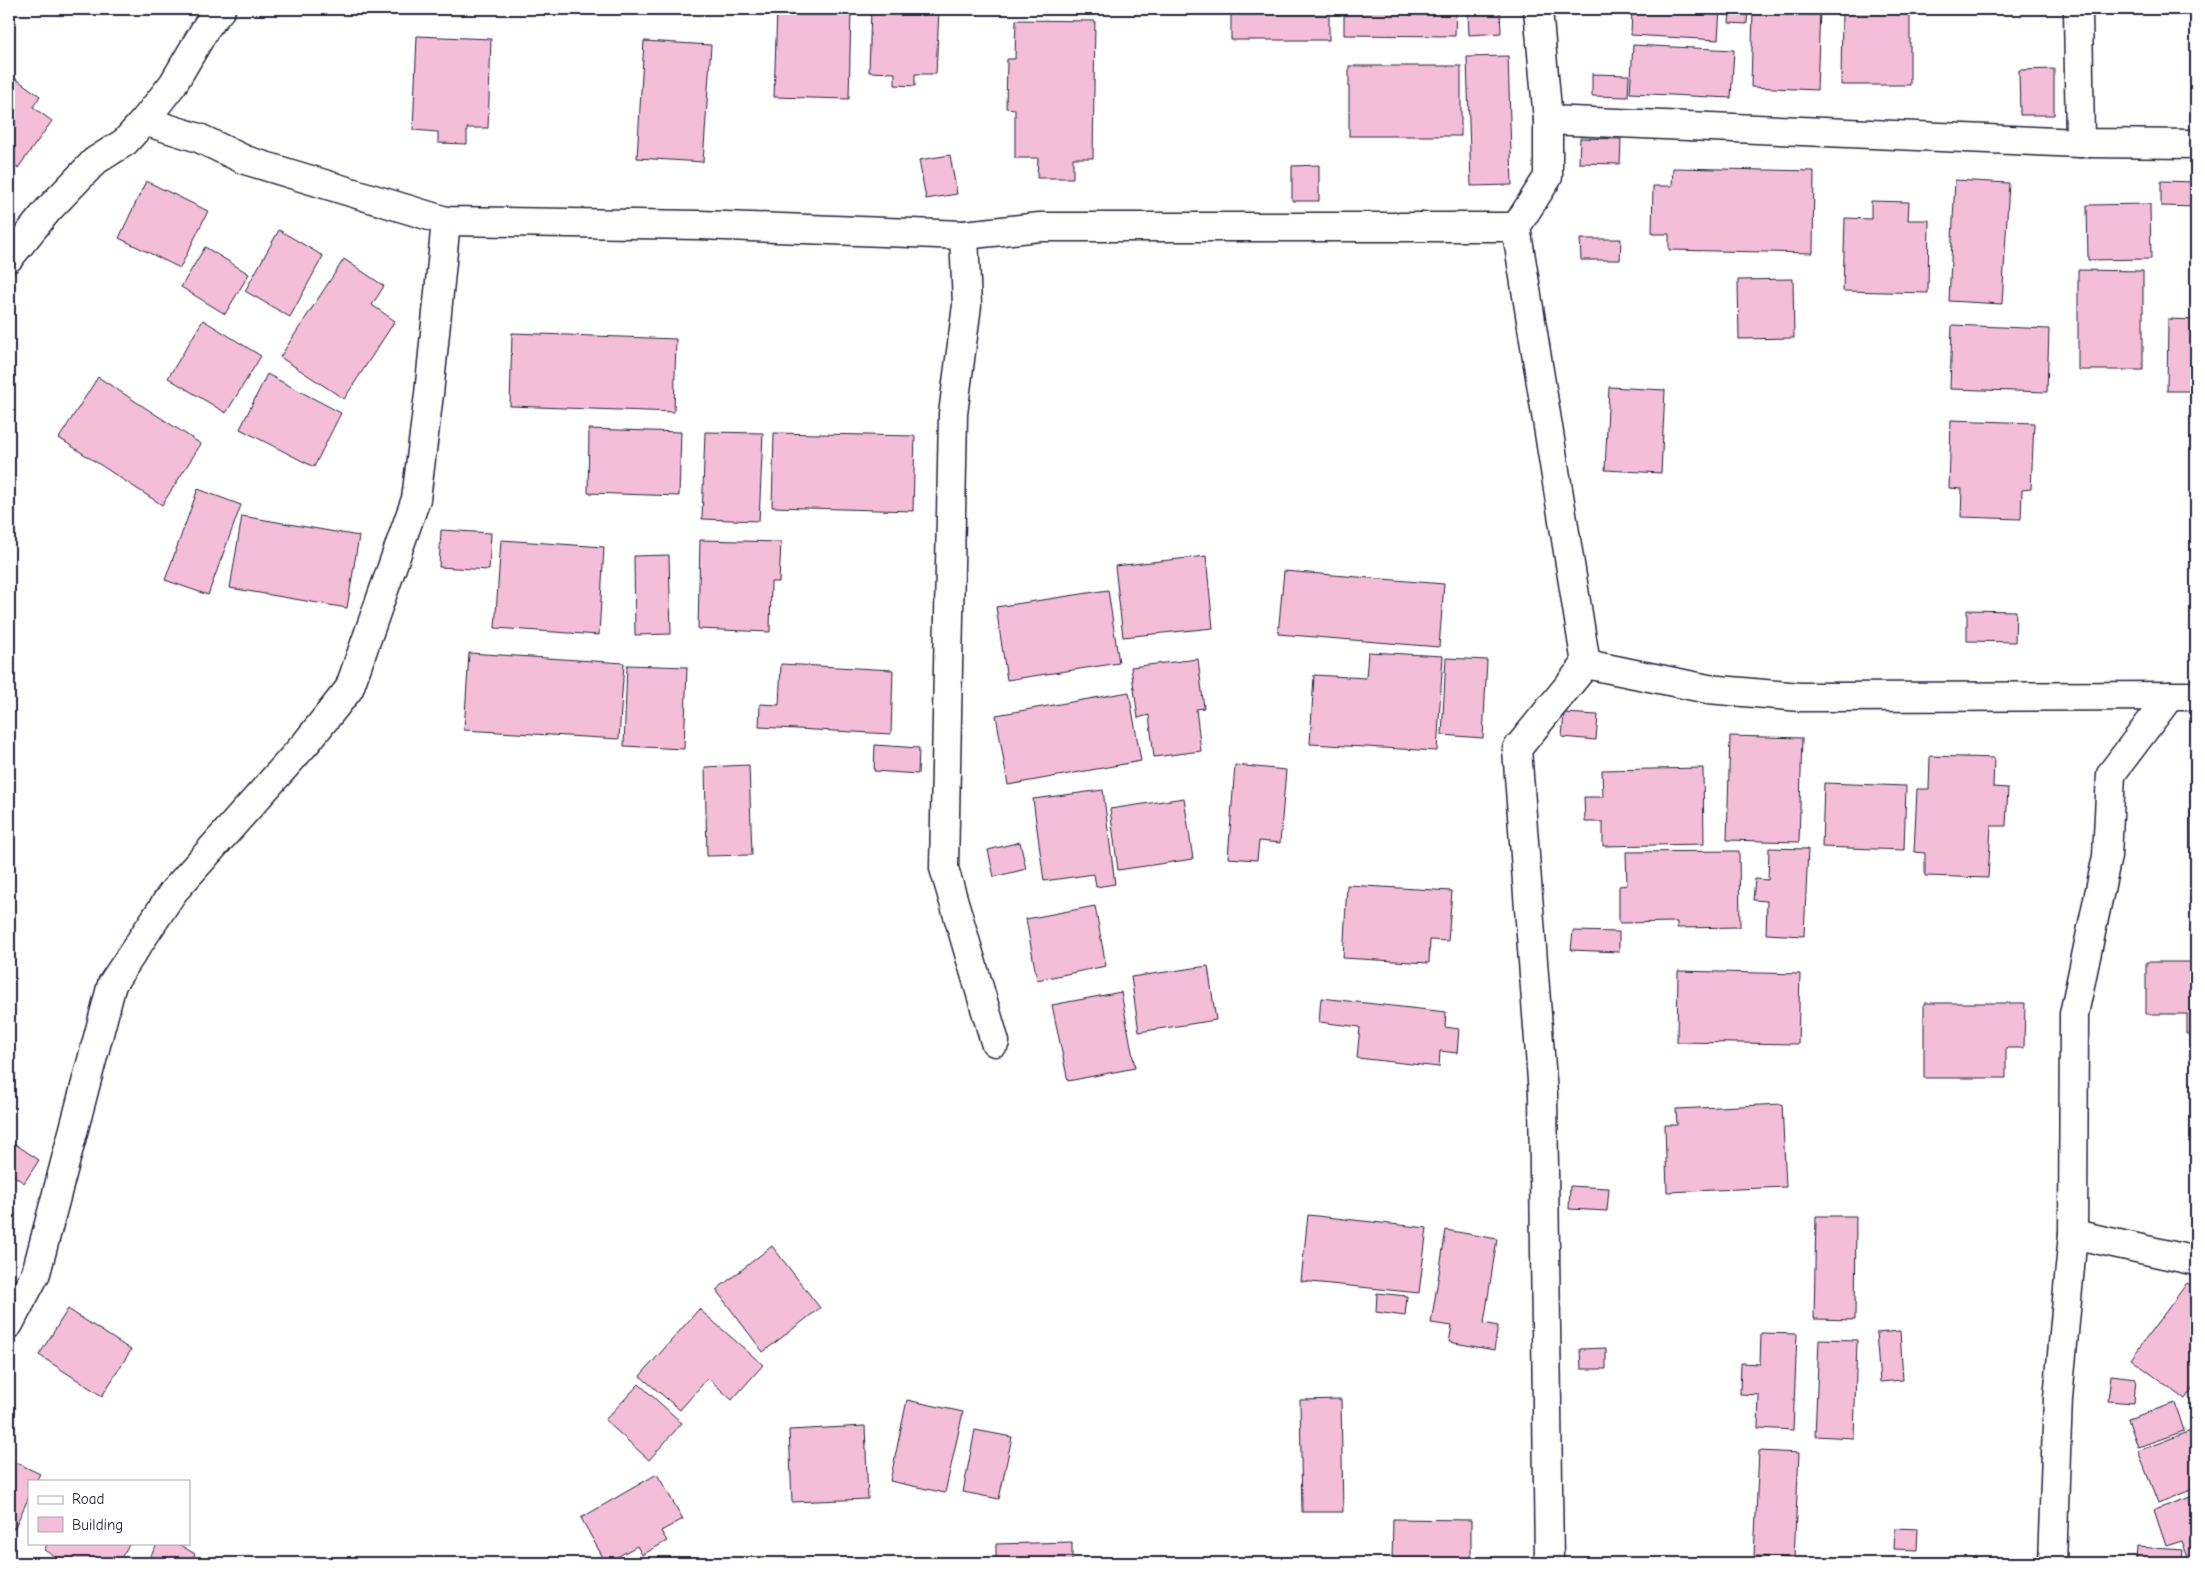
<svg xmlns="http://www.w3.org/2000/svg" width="2205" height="1572" font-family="'Comic Neue',sans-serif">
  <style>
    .building { fill: #f4bed8; stroke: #22223b }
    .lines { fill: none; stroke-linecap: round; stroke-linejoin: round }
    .minor-casing { stroke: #22223b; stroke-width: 31 }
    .minor { stroke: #fff; stroke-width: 28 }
  </style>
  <rect width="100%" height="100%" fill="#fff"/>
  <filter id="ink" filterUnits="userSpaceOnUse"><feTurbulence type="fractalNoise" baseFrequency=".02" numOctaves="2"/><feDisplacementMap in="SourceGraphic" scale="10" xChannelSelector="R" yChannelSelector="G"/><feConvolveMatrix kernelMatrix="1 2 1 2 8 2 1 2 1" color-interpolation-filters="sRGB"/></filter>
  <g filter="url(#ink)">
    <g class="building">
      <path d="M 777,9 L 851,9 L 849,99 L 774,97 Z"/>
      <path d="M 871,9 L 939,9 L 936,74 L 915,74 L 915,86 L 895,85 L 895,73 L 869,72 Z"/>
      <rect x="1231" y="9" width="98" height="31"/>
      <path d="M 1344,9 L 1456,9 L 1455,36 L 1344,35 Z"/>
      <path d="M 1500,9 L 1501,33 L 1469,35 L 1468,12 Z"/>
      <path d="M 1632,9 L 1720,9 L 1718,40 L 1631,35 Z"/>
      <path d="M 1730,9 L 1748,9 L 1747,24 L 1729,23 Z"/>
      <path d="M 1753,9 L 1820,9 L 1817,90 L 1751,87 Z"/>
      <path d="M 1842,9 L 1910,9 L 1910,85 L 1841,85 Z"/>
      <path d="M 1016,20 L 1095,21 L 1093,158 L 1073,158 L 1073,178 L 1037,178 L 1038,158 L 1015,158 L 1015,109 L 1006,108 L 1007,59 L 1015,59 Z"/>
      <path d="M 417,36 L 491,39 L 488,128 L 467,128 L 467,144 L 438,143 L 438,132 L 413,130 Z"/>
      <path d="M 644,41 L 711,45 L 703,162 L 637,158 Z"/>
      <path d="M 1633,45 L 1734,50 L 1731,98 L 1630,93 Z"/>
      <path d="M 1508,56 L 1512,185 L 1471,186 L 1467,57 Z"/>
      <rect x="1349" y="66" width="112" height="70"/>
      <path d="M 2054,69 L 2054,115 L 2020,115 L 2019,70 Z"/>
      <path d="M 9,74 L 40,96 L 33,107 L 52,121 L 18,168 L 9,161 Z"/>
      <path d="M 1592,74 L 1629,75 L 1628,97 L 1592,96 Z"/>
      <path d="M 1580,138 L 1621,139 L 1620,164 L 1579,163 Z"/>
      <path d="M 950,155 L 957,194 L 926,199 L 919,160 Z"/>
      <path d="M 1319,165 L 1319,201 L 1292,201 L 1292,166 Z"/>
      <path d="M 1673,168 L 1814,171 L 1813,253 L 1669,250 L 1669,234 L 1652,234 L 1653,186 L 1672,186 Z"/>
      <path d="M 1955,180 L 2009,183 L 2002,304 L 1949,301 Z"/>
      <path d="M 146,181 L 208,211 L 180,268 L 119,238 Z"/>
      <path d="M 2161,181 L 2196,182 L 2196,207 L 2161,206 Z"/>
      <path d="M 1871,201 L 1909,202 L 1908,220 L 1929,220 L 1928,293 L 1843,291 L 1845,218 L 1871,219 Z"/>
      <path d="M 2150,204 L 2151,259 L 2088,260 L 2087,205 Z"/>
      <path d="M 279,230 L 323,256 L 290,317 L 245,291 Z"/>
      <path d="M 1580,239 L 1621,239 L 1620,260 L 1581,260 Z"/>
      <path d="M 205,247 L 249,274 L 225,314 L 181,287 Z"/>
      <path d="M 344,259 L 384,286 L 372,305 L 395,321 L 344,399 L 280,357 Z"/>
      <path d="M 2078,270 L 2143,271 L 2143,370 L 2078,370 Z"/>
      <path d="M 1793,279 L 1794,338 L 1739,339 L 1738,280 Z"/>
      <path d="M 2168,319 L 2196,320 L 2196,391 L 2167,391 Z"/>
      <path d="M 203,320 L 261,356 L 226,413 L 168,378 Z"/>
      <path d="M 1952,325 L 2049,329 L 2047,392 L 1950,389 Z"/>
      <path d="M 512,333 L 676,339 L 674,412 L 510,406 Z"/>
      <path d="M 267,374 L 341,413 L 314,467 L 240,429 Z"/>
      <path d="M 98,377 L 201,444 L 162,505 L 59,438 Z"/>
      <path d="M 1609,387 L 1665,390 L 1661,473 L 1605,470 Z"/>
      <path d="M 1951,420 L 2034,423 L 2031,489 L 2022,490 L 2021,519 L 1961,517 L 1962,489 L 1949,488 Z"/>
      <path d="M 589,429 L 681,432 L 679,496 L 588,493 Z"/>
      <path d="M 705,432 L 763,433 L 759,521 L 702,519 Z"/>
      <path d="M 774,433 L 915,436 L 913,511 L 772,507 Z"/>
      <path d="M 198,489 L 241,505 L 208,595 L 165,580 Z"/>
      <path d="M 242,516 L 359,536 L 347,608 L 230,588 Z"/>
      <path d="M 441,530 L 491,533 L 489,570 L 439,567 Z"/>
      <path d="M 501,540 L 604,547 L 599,635 L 495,628 Z"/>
      <path d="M 700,540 L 781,542 L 779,582 L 771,582 L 770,632 L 698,629 Z"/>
      <path d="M 669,555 L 671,634 L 635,635 L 634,556 Z"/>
      <path d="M 1206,556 L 1213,628 L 1123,637 L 1115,566 Z"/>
      <path d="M 1284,571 L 1444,584 L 1439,647 L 1278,634 Z"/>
      <path d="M 1108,590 L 1119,663 L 1007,680 L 996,607 Z"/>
      <path d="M 1967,610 L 2016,611 L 2015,642 L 1967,641 Z"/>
      <path d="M 1368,652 L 1443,656 L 1437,751 L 1310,744 L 1314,675 L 1366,678 Z"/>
      <path d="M 469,653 L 624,663 L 619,739 L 464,730 Z"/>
      <path d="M 1446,658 L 1487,660 L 1483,738 L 1442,735 Z"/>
      <path d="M 1198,659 L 1204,708 L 1196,709 L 1201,751 L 1154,757 L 1149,715 L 1138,718 L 1131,667 Z"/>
      <path d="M 781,664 L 893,670 L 891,734 L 759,727 L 760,704 L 779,705 Z"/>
      <path d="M 627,665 L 687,667 L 684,749 L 624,746 Z"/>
      <path d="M 1129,692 L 1141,761 L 1008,785 L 996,715 Z"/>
      <path d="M 1564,713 L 1598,715 L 1596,740 L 1562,737 Z"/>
      <path d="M 1730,736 L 1802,738 L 1799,842 L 1727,840 Z"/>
      <path d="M 875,745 L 919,748 L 918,774 L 874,771 Z"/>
      <path d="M 1930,756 L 1994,758 L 1993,787 L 2008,788 L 2006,826 L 1991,826 L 1988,878 L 1925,876 L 1925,853 L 1914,852 L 1917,789 L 1929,789 Z"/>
      <path d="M 749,765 L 752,855 L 707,856 L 705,767 Z"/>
      <path d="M 1235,765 L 1286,770 L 1280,843 L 1259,841 L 1257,860 L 1228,858 Z"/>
      <path d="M 1703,768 L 1704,844 L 1603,846 L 1603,822 L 1585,822 L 1584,797 L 1603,797 L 1602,770 Z"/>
      <path d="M 2190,769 L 2196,769 L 2196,886 L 2192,886 Z"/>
      <path d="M 1824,783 L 1906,786 L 1904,850 L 1822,847 Z"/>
      <path d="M 1103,790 L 1115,884 L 1096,887 L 1094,874 L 1044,881 L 1033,799 Z"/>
      <path d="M 1184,798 L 1193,859 L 1118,870 L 1110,809 Z"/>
      <path d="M 1020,842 L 1026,869 L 994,877 L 988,850 Z"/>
      <path d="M 1769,848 L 1808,849 L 1804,936 L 1766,934 L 1767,901 L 1753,900 L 1755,879 L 1768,880 Z"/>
      <path d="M 1739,851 L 1740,927 L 1677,928 L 1677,922 L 1619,923 L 1619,886 L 1627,885 L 1626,852 Z"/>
      <path d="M 1347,885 L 1452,891 L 1448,941 L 1430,940 L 1429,963 L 1343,958 Z"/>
      <path d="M 1095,906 L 1106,966 L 1037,980 L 1026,919 Z"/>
      <path d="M 1573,931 L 1619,932 L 1619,952 L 1571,950 Z"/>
      <path d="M 2146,962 L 2196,962 L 2196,1034 L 2187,1034 L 2187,1014 L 2146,1014 Z"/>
      <path d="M 1208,966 L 1216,1020 L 1139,1032 L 1131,977 Z"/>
      <path d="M 1678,971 L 1800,974 L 1798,1044 L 1677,1042 Z"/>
      <path d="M 1121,992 L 1135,1068 L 1068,1081 L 1052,1005 Z"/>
      <path d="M 1321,998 L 1446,1012 L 1445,1027 L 1459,1029 L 1457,1053 L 1440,1051 L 1439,1067 L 1357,1058 L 1360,1027 L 1319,1022 Z"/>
      <path d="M 1924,1003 L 2025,1003 L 2024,1048 L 2006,1048 L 2006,1078 L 1924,1078 Z"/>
      <path d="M 1782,1104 L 1786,1187 L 1667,1192 L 1665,1125 L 1677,1125 L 1676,1109 Z"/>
      <path d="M 9,1140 L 39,1160 L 24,1183 L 9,1172 Z"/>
      <path d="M 1570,1186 L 1609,1188 L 1607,1211 L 1569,1209 Z"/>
      <path d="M 1308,1215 L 1427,1228 L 1419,1293 L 1301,1281 Z"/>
      <path d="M 1816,1216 L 1856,1216 L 1855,1320 L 1814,1319 Z"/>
      <path d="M 1446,1230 L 1497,1239 L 1484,1323 L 1498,1326 L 1494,1350 L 1449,1342 L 1452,1326 L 1431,1323 Z"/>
      <path d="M 772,1246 L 820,1308 L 763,1352 L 716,1290 Z"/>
      <path d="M 2187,1283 L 2196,1289 L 2196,1383 L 2185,1399 L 2131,1359 Z"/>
      <path d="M 1377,1293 L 1407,1296 L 1405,1316 L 1376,1312 Z"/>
      <path d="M 68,1309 L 131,1350 L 102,1396 L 39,1355 Z"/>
      <path d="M 699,1309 L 763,1365 L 732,1400 L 708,1378 L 680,1410 L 640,1376 Z"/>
      <path d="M 1900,1331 L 1903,1380 L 1880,1382 L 1876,1333 Z"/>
      <path d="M 1761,1333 L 1797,1334 L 1793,1430 L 1758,1428 L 1759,1395 L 1740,1394 L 1741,1363 L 1760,1364 Z"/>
      <path d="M 1819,1339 L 1857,1340 L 1854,1438 L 1815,1436 Z"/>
      <path d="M 1606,1348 L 1606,1369 L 1581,1369 L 1580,1349 Z"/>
      <path d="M 2111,1375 L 2136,1378 L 2134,1403 L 2108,1401 Z"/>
      <path d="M 639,1384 L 682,1423 L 649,1460 L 605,1420 Z"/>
      <path d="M 1341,1399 L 1343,1512 L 1302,1512 L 1300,1400 Z"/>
      <path d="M 907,1400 L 963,1412 L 945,1493 L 890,1481 Z"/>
      <path d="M 2175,1403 L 2184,1431 L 2138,1447 L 2128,1419 Z"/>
      <path d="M 865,1426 L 868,1499 L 792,1502 L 789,1430 Z"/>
      <path d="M 2196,1429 L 2196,1488 L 2158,1503 L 2138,1451 Z"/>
      <path d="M 975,1430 L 1012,1437 L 999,1499 L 963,1492 Z"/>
      <path d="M 1759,1451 L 1799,1453 L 1794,1558 L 1754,1556 Z"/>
      <path d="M 9,1459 L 40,1474 L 36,1481 L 29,1481 L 29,1497 L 14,1529 L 9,1526 Z"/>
      <path d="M 657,1474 L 683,1519 L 661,1531 L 667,1541 L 642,1555 L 637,1546 L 606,1563 L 581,1518 Z"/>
      <path d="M 2196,1495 L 2196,1563 L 2190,1563 L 2182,1541 L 2166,1546 L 2154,1510 Z"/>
      <path d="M 1393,1519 L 1471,1520 L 1471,1563 L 1392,1563 Z"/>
      <path d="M 1895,1528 L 1918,1529 L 1917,1550 L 1894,1549 Z"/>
      <path d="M 1072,1542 L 1072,1563 L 996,1563 L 996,1544 Z"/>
      <path d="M 48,1543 L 130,1543 L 118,1563 L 66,1563 L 44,1550 Z"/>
      <path d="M 158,1543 L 177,1543 L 195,1554 L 189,1563 L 146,1563 Z"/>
      <path d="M 2137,1547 L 2183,1550 L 2182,1563 L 2136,1563 Z"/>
    </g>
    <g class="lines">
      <defs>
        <g id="minor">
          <path d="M 1538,9 L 1548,120 L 1548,177 L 1516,227 L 1586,664 L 1517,749 L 1543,1094 L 1549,1563"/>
          <path d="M 2078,9 L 2080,143"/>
          <path d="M 1548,120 L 2080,143 L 2196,144"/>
          <path d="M 144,121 L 199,138 L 245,160 L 446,221 L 700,225 L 964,235 L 1040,227 L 1516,227"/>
          <path d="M 964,235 L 967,305 L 953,414 L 944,868 L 995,1042"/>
          <path d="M 9,258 L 48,210 L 95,161 L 125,142 L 144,121 L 173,84 L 207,26 L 221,9"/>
          <path d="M 1586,664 L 1708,689 L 1800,697 L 2196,696"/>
          <path d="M 2073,1234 L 2196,1261"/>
          <path d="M 9,1324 L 36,1273 L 112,984 L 173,892 L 306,743 L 349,689 L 416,499 L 429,394 L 446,221"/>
          <path d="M 2052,1563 L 2058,1398 L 2073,1234 L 2074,1014 L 2107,856 L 2111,774 L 2170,696"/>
        </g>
      </defs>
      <use href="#minor" class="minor-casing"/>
      <use href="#minor" class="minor"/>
    </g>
  </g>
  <rect width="2205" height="1572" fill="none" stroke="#fff" stroke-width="30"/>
  <rect x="15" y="15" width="2175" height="1542" fill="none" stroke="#22223b" stroke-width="2" filter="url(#ink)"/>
  <rect x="28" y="1480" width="162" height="65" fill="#ffffff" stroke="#a7a7b1"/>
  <rect x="38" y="1496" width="25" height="8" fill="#ffffff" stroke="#a7a7b1"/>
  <text x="72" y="1504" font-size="15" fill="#22223b">Road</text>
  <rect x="38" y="1517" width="25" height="15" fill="#f4bed8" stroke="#a7a7b1"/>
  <text x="72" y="1530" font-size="15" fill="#22223b">Building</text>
</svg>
